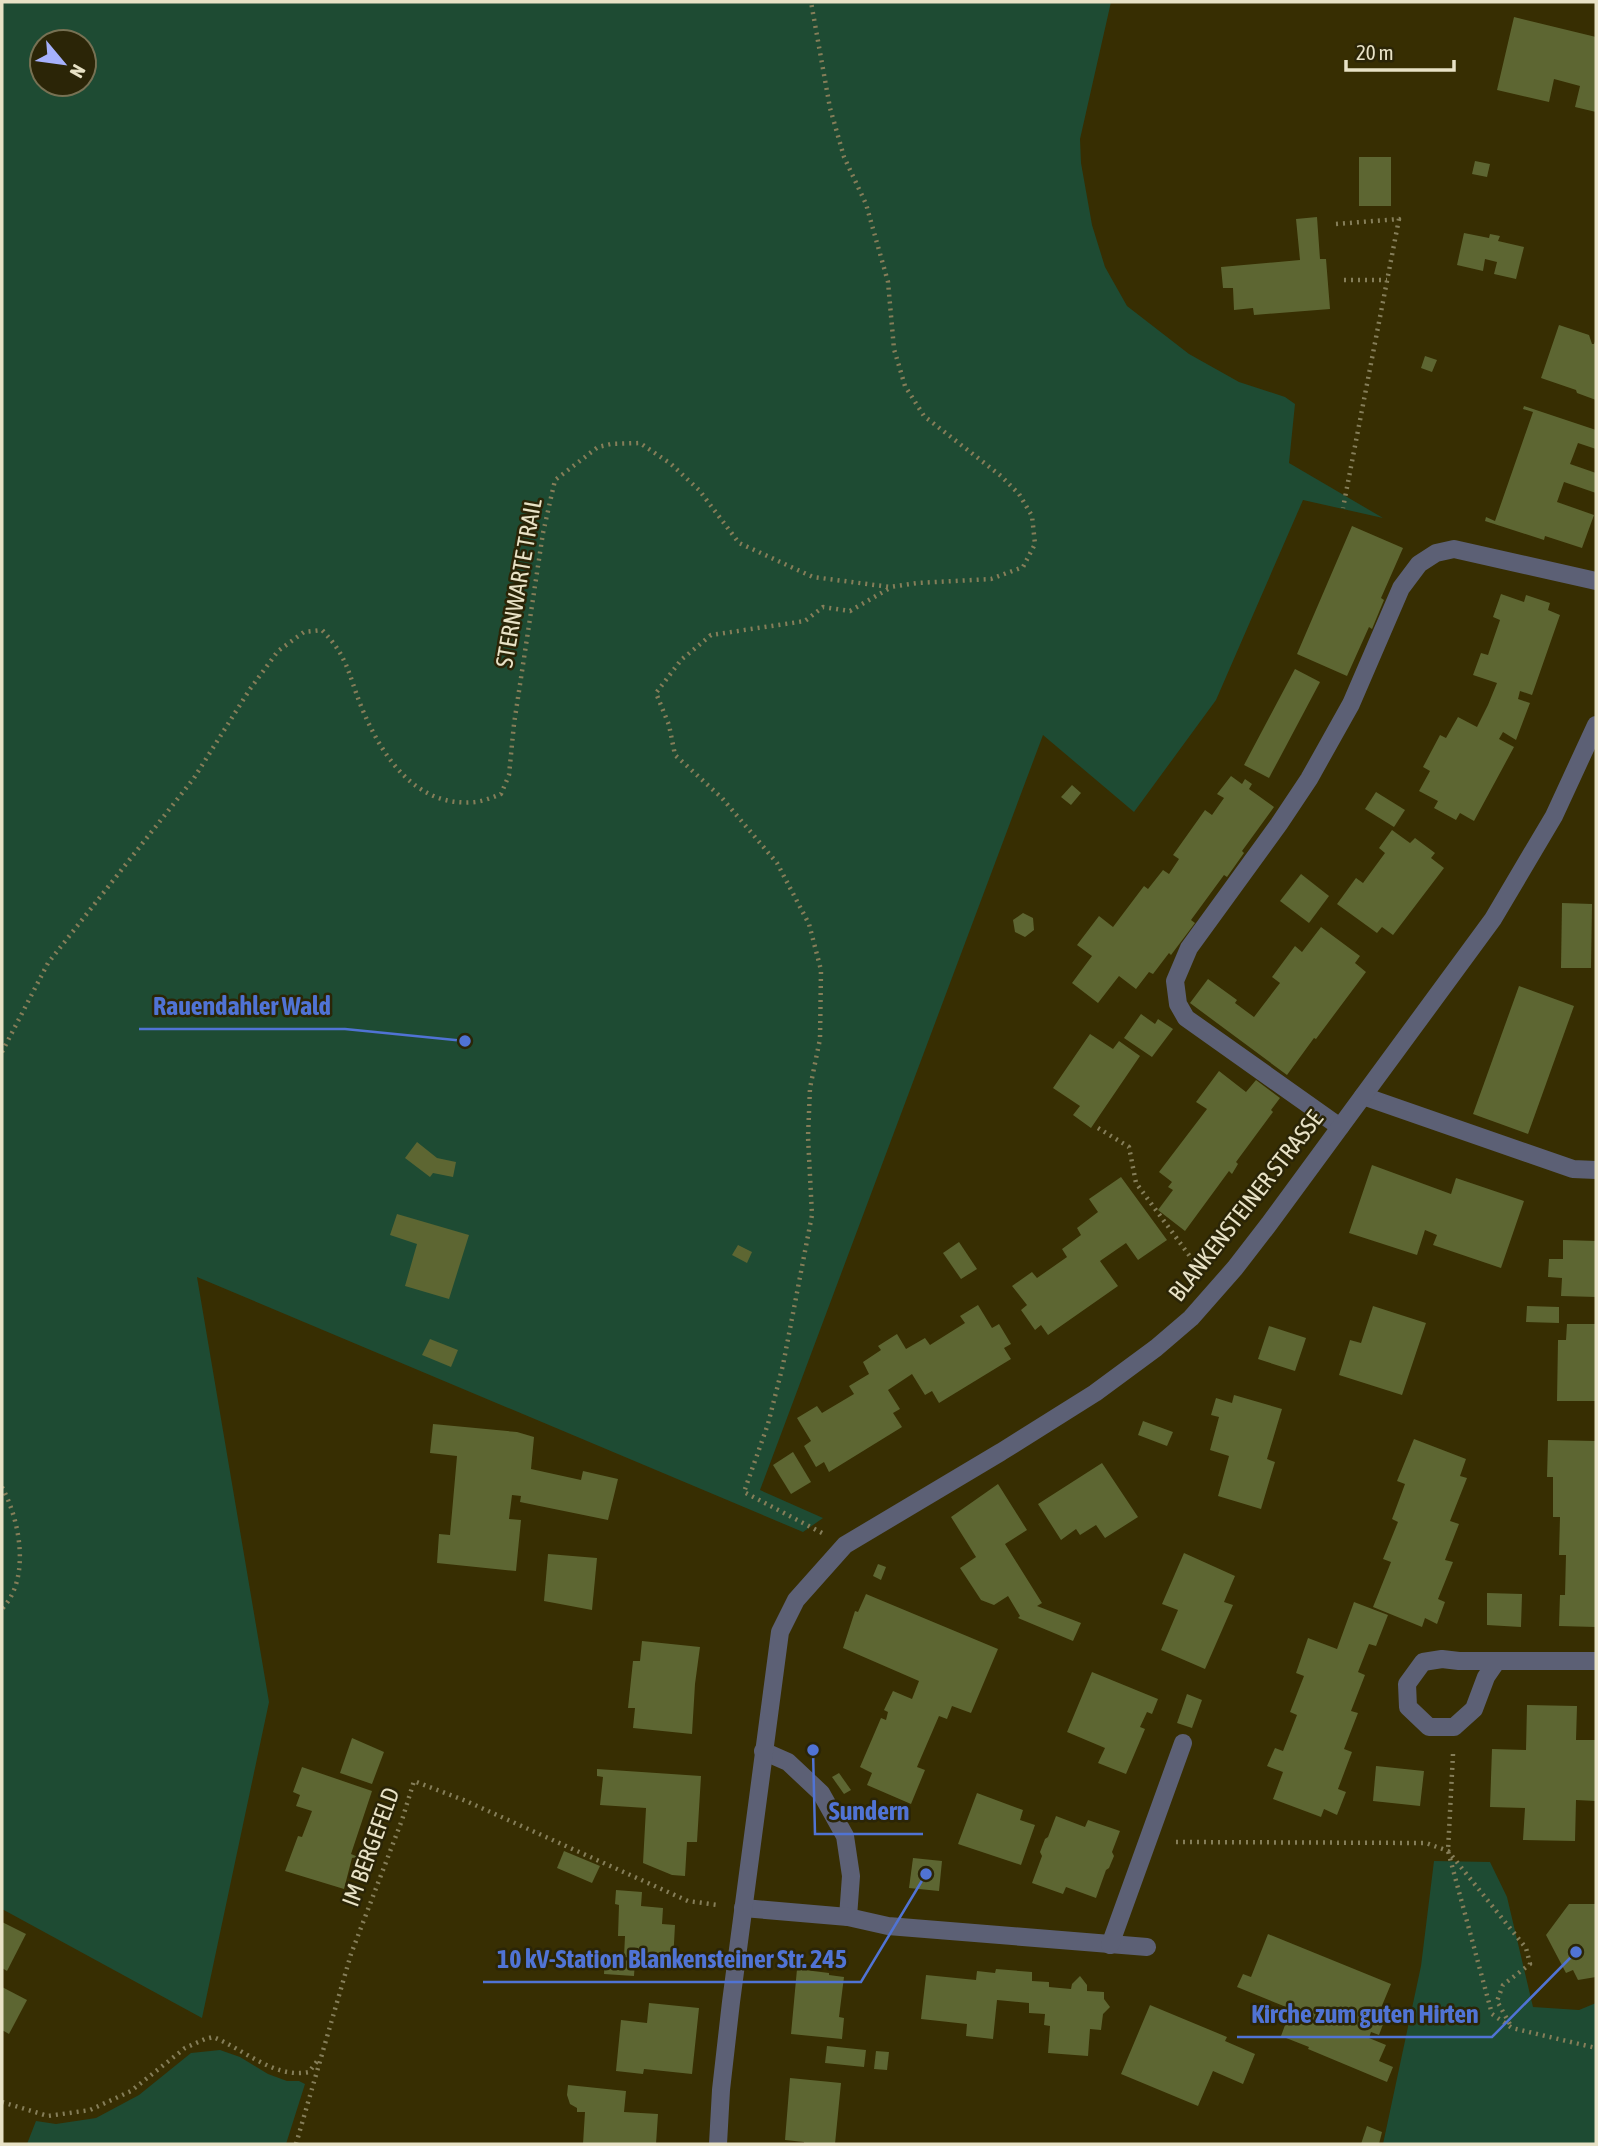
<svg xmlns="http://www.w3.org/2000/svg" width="1598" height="2146" font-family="'Asap Condensed',sans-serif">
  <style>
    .green { fill: #1e4b33; fill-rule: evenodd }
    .building { fill: #5d6632 }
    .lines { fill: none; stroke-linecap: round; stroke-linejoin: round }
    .path { stroke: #857e59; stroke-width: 4.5; stroke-dasharray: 2 5; stroke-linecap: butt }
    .minor { stroke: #5c6075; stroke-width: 18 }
    .labels { text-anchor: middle; stroke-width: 5; stroke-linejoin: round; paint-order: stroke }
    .street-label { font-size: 24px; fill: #e8e2c6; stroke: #2b2507 }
    .leader { fill: none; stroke: #5073d4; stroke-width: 2.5 }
    .callout-dot { fill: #5073d4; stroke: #2b2507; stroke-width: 2.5 }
    .callout-label { font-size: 26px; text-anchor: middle; font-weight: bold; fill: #5073d4; stroke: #2b2507; stroke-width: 5; stroke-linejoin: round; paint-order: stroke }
  </style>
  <rect width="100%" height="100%" fill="#372e02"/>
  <g class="green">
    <path d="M 2,2 L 1111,2 L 1080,139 L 1081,163 L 1092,225 L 1105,267 L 1127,306 L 1189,354 L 1239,382 L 1285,397 L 1295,404 L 1289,463 L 1383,518 L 1303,500 L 1216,700 L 1134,812 L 1043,735 L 760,1490 L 823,1518 L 803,1532 L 197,1277 L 269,1702 L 202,2018 L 2,1909 ZM 42,42 L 84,42 L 84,84 L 42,84 Z"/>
    <path d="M 1434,1861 L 1490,1862 L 1507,1897 L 1533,2007 L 1579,2010 L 1596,2003 L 1596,2144 L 1383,2144 L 1421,1966 Z"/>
    <path d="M 220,2050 L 240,2057 L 268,2074 L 287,2081 L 299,2081 L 305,2084 L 286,2144 L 27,2144 L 36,2121 L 56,2124 L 96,2118 L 139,2095 L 191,2053 Z"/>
  </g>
  <g class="building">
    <path d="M 1514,17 L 1596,37 L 1596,112 L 1575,107 L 1580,86 L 1554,79 L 1549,102 L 1497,90 Z"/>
    <rect x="1359" y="157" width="32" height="49"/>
    <path d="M 1475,161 L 1490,164 L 1487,177 L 1472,174 Z"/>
    <path d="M 1317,217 L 1320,259 L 1326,259 L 1330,309 L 1254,315 L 1253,308 L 1234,310 L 1233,288 L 1223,288 L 1221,267 L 1300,260 L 1296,219 Z"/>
    <path d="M 1464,233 L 1489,238 L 1490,234 L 1500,236 L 1498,241 L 1524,247 L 1516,279 L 1494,274 L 1497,262 L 1485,259 L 1483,271 L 1457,265 Z"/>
    <path d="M 1559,325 L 1589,335 L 1592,344 L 1594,344 L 1596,339 L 1596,400 L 1577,393 L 1576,390 L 1541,378 Z"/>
    <path d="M 1425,356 L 1437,360 L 1432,372 L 1421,368 Z"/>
    <path d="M 1524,406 L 1596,430 L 1596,449 L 1578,443 L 1570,464 L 1596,473 L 1596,493 L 1564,482 L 1557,502 L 1594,515 L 1582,548 L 1545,536 L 1544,540 L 1485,521 L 1486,517 L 1495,521 L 1533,412 L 1523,409 Z"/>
    <path d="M 1352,526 L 1403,548 L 1381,598 L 1384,600 L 1372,629 L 1369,627 L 1347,676 L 1297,654 Z"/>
    <path d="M 1501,594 L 1524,602 L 1526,595 L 1550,603 L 1548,610 L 1560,615 L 1532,695 L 1520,691 L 1518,699 L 1530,703 L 1516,740 L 1503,732 L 1499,739 L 1514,747 L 1474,821 L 1460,813 L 1456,820 L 1434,808 L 1438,801 L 1419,791 L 1430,771 L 1423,767 L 1440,735 L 1446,738 L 1458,717 L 1477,727 L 1488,705 L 1497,683 L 1473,675 L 1481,653 L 1488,655 L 1500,620 L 1493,617 Z"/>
    <path d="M 1295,669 L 1320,682 L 1269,778 L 1244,765 Z"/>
    <path d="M 1231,776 L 1242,784 L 1245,779 L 1252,784 L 1249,789 L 1274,807 L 1242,851 L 1244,853 L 1227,877 L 1224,875 L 1191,920 L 1195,923 L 1171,955 L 1169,953 L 1153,974 L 1149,972 L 1136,989 L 1119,976 L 1098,1003 L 1072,983 L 1092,956 L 1077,945 L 1099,916 L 1113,927 L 1144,886 L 1148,889 L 1163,870 L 1169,874 L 1179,859 L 1173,855 L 1205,810 L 1212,815 L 1224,798 L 1217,794 Z"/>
    <path d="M 1072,785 L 1081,793 L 1071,805 L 1061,797 Z"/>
    <path d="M 1376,792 L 1405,810 L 1394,827 L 1365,809 Z"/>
    <path d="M 1392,830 L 1410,843 L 1415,838 L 1435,853 L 1431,858 L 1444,868 L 1393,935 L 1382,927 L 1377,933 L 1337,904 L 1356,878 L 1363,883 L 1385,853 L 1379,848 Z"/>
    <path d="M 1301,874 L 1329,896 L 1309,923 L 1280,901 Z"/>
    <path d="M 1562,903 L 1592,904 L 1591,968 L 1561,968 Z"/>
    <path d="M 1023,913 L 1033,918 L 1034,930 L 1025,937 L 1015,932 L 1013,920 Z"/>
    <path d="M 1321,927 L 1360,956 L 1355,963 L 1366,972 L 1316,1039 L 1314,1038 L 1287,1075 L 1190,1003 L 1208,979 L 1237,1000 L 1235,1003 L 1254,1017 L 1280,983 L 1272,977 L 1295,946 L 1302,952 Z"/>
    <path d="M 1519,986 L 1574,1006 L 1528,1134 L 1473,1114 Z"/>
    <path d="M 1141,1014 L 1155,1024 L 1158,1019 L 1173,1029 L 1152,1057 L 1124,1038 Z"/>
    <path d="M 1090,1034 L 1113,1049 L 1119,1041 L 1140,1056 L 1091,1128 L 1073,1115 L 1080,1106 L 1053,1088 Z"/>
    <path d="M 1219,1071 L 1246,1092 L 1256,1080 L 1280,1098 L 1271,1110 L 1273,1112 L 1236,1162 L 1238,1164 L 1232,1174 L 1229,1171 L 1185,1231 L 1158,1210 L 1173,1190 L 1168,1187 L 1172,1182 L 1159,1172 L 1207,1109 L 1196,1102 Z"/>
    <path d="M 417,1142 L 437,1158 L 456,1162 L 453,1177 L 433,1173 L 430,1177 L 405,1158 Z"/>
    <path d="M 1372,1165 L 1451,1194 L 1456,1178 L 1524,1201 L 1501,1268 L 1433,1245 L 1437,1235 L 1425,1230 L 1417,1255 L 1349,1233 Z"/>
    <path d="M 1121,1177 L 1167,1240 L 1138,1260 L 1126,1243 L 1100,1261 L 1118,1286 L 1048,1335 L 1041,1325 L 1035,1330 L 1021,1310 L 1027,1305 L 1012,1286 L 1032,1272 L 1037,1278 L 1067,1257 L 1062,1249 L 1081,1235 L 1077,1228 L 1098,1212 L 1089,1199 Z"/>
    <path d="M 397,1214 L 469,1235 L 449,1299 L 405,1286 L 417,1244 L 390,1235 Z"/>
    <path d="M 1563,1240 L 1596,1241 L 1596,1297 L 1561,1296 L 1562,1278 L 1548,1277 L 1549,1259 L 1563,1259 Z"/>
    <path d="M 959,1242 L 977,1269 L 961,1279 L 943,1253 Z"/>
    <path d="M 738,1245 L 752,1252 L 747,1263 L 732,1255 Z"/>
    <path d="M 978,1305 L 992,1328 L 999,1324 L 1011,1344 L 1004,1348 L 1011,1359 L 939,1403 L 932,1391 L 925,1395 L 912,1374 L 888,1390 L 900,1409 L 893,1413 L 902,1427 L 829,1472 L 824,1462 L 816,1467 L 804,1446 L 811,1441 L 797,1418 L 817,1406 L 822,1413 L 854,1394 L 849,1386 L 869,1374 L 863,1362 L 881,1350 L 878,1346 L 897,1334 L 906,1349 L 925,1338 L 930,1345 L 965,1323 L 960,1316 Z"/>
    <path d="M 1373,1306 L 1426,1323 L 1402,1395 L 1339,1375 L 1350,1340 L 1361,1343 Z"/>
    <path d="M 1527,1306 L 1559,1307 L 1559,1323 L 1526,1322 Z"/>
    <path d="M 1567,1324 L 1596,1324 L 1596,1401 L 1557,1401 L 1558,1340 L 1566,1340 Z"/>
    <path d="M 1269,1326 L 1306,1338 L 1295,1371 L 1258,1359 Z"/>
    <path d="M 430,1339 L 458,1350 L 451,1367 L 422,1355 Z"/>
    <path d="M 1234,1395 L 1282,1409 L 1267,1459 L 1275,1462 L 1261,1509 L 1218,1496 L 1229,1456 L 1210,1450 L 1219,1417 L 1211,1415 L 1216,1398 L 1232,1403 Z"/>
    <path d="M 1143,1421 L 1173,1432 L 1167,1446 L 1138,1435 Z"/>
    <path d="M 433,1424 L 517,1432 L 534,1437 L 531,1469 L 581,1480 L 583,1471 L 618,1479 L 608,1520 L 520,1502 L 521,1496 L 512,1495 L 509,1519 L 521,1520 L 516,1571 L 437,1563 L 439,1534 L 450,1535 L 457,1456 L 430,1453 Z"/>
    <path d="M 1414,1439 L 1466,1459 L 1460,1476 L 1467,1478 L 1450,1521 L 1459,1524 L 1445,1560 L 1453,1562 L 1438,1599 L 1445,1602 L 1437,1624 L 1425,1618 L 1422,1627 L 1373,1607 L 1391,1562 L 1383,1559 L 1398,1522 L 1392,1519 L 1405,1484 L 1397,1481 Z"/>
    <path d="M 1548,1440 L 1596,1441 L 1596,1627 L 1559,1626 L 1560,1595 L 1565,1595 L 1566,1555 L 1559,1555 L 1560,1517 L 1553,1517 L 1553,1477 L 1547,1477 Z"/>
    <path d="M 793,1452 L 811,1482 L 791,1494 L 773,1465 Z"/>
    <path d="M 1102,1463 L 1138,1517 L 1105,1538 L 1096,1525 L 1080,1535 L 1076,1529 L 1061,1540 L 1038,1504 Z"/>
    <path d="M 998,1484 L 1027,1530 L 1005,1544 L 1042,1603 L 1037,1606 L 1081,1623 L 1073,1641 L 1018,1618 L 1020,1616 L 1008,1596 L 994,1605 L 981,1600 L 960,1568 L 976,1557 L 951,1517 Z"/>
    <path d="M 1184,1553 L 1235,1576 L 1224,1602 L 1233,1605 L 1205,1669 L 1161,1650 L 1178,1610 L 1162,1604 Z"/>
    <path d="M 548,1554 L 597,1558 L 592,1610 L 544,1601 Z"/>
    <path d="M 878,1564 L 886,1567 L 881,1580 L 873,1576 Z"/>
    <path d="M 1487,1593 L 1522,1594 L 1521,1627 L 1487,1625 Z"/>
    <path d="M 866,1594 L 998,1649 L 971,1713 L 952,1706 L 947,1719 L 939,1716 L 917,1767 L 925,1770 L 911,1804 L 867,1785 L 872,1773 L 860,1767 L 881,1718 L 886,1720 L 888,1712 L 884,1710 L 893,1691 L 912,1699 L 919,1681 L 843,1648 L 855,1611 L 858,1612 Z"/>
    <path d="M 1354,1602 L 1388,1615 L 1376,1646 L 1369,1644 L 1358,1672 L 1365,1675 L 1351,1711 L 1358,1713 L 1344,1749 L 1352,1752 L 1338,1789 L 1346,1792 L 1337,1815 L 1324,1809 L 1321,1817 L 1273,1799 L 1283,1772 L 1267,1766 L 1275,1748 L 1283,1751 L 1297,1715 L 1290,1712 L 1304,1676 L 1296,1673 L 1308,1638 L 1337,1649 Z"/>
    <path d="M 642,1641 L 700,1647 L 695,1684 L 692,1734 L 633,1728 L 635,1708 L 628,1708 L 633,1661 L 640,1661 Z"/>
    <path d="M 1092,1672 L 1158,1699 L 1152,1714 L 1147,1712 L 1140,1727 L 1145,1729 L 1126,1774 L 1098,1763 L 1105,1748 L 1067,1732 Z"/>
    <path d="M 1187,1694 L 1202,1700 L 1192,1728 L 1177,1723 Z"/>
    <path d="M 1527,1705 L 1577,1706 L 1576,1740 L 1596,1740 L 1596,1801 L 1576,1800 L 1575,1841 L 1523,1840 L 1525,1808 L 1490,1807 L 1492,1749 L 1526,1750 Z"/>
    <path d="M 352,1738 L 384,1752 L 372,1784 L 340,1773 Z"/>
    <path d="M 1376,1766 L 1424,1771 L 1420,1806 L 1373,1801 Z"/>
    <path d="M 302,1767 L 372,1791 L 351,1854 L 358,1857 L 352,1858 L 344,1889 L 285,1871 L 298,1836 L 302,1837 L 312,1811 L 296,1806 L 300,1795 L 293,1792 Z"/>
    <path d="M 597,1769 L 701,1776 L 697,1842 L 687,1842 L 685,1876 L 672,1875 L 643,1863 L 646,1808 L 600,1805 L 603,1777 L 597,1776 Z"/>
    <path d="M 839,1773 L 851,1790 L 844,1794 L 832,1777 Z"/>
    <path d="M 977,1793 L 1023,1810 L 1020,1820 L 1035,1825 L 1021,1865 L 958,1844 Z"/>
    <path d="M 1056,1816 L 1085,1827 L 1088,1820 L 1120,1831 L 1112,1852 L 1114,1856 L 1109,1868 L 1106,1870 L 1096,1898 L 1066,1887 L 1063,1894 L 1032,1883 L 1042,1856 L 1040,1852 L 1045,1839 L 1048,1837 Z"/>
    <path d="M 564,1851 L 600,1866 L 592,1883 L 557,1868 Z"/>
    <path d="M 913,1858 L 942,1861 L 939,1891 L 909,1888 Z"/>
    <path d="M 616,1890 L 642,1892 L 641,1906 L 663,1908 L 662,1924 L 675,1925 L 673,1961 L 624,1957 L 625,1936 L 618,1936 L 619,1905 L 615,1904 Z"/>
    <path d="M 1569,1904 L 1596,1904 L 1596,1977 L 1578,1980 L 1573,1970 L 1566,1973 L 1546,1935 Z"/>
    <path d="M 2,1922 L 26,1934 L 7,1971 L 2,1968 Z"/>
    <path d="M 1268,1934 L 1391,1984 L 1381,2008 L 1388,2011 L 1379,2035 L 1371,2032 L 1369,2038 L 1386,2045 L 1379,2061 L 1393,2067 L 1387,2082 L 1308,2049 L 1309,2047 L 1281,2036 L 1291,2009 L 1237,1987 L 1243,1974 L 1251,1977 Z"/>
    <path d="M 605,1959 L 635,1961 L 634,1976 L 604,1974 Z"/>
    <path d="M 797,1969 L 829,1973 L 829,1975 L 844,1977 L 839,2017 L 844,2018 L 842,2039 L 791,2034 Z"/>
    <path d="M 996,1969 L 1032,1972 L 1032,1981 L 1049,1982 L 1049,1987 L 1071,1989 L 1072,1984 L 1080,1976 L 1087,1985 L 1087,1991 L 1104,1992 L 1104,1999 L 1110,2007 L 1103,2014 L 1101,2030 L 1090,2029 L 1088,2056 L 1048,2053 L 1050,2026 L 1044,2025 L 1045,2014 L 1029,2013 L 1029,2003 L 997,2000 L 993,2039 L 966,2036 L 967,2024 L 921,2019 L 926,1975 L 976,1980 L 977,1971 L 995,1973 Z"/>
    <path d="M 2,1987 L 27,2000 L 9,2034 L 2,2030 Z"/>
    <path d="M 649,2003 L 699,2008 L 692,2074 L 644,2069 L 643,2074 L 616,2071 L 621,2020 L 647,2023 Z"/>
    <path d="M 1150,2005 L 1227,2037 L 1225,2041 L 1255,2054 L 1243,2084 L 1213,2071 L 1198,2106 L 1121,2074 Z"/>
    <path d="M 827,2046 L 866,2050 L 864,2067 L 825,2063 Z"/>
    <path d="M 876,2051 L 889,2052 L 887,2070 L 874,2069 Z"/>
    <path d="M 790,2078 L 841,2083 L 835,2144 L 804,2144 L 804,2142 L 785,2140 Z"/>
    <path d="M 568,2085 L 626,2091 L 624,2112 L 658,2114 L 656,2144 L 583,2144 L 585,2112 L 577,2112 L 577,2108 L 570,2104 L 567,2095 Z"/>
    <path d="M 1367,2126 L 1382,2132 L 1379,2144 L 1361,2144 Z"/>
  </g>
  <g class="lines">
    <g class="path">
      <path d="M 1336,224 L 1399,219 L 1343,508"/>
      <path d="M 1344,280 L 1387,280"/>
      <path d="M 2,1052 L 48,963 L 194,778 L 250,689 L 278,651 L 304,632 L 322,630 C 348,657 348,673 361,706 C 381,755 415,808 475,802 C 484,801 493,797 501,794 L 509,775 L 514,724 L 543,533 L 555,480 L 598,447 L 611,444 L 640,443 L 671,464 L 699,490 L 739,543 L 813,577 L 890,587 L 917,583 L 991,579 L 1023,567 L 1035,544 L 1032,516 L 1019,494 L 1001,476 L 924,416 L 905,386 L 894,349 L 888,282 L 866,204 L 844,157 L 830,108 L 811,2"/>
      <path d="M 1098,1128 L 1129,1147 L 1136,1183 L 1200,1270"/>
      <path d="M 2,1487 C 20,1521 31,1578 2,1609"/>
      <path d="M 822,1533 L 744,1492 L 768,1424 L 783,1365 L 812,1215 L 808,1137 L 810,1088 L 820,1039 L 821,970 L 809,924 L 777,863 L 722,798 L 675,755 L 669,725 L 656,693 L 681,660 L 711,635 L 805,621 L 823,607 L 850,611 L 890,588"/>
      <path d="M 1453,1754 L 1448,1851 L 1492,2014 L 1512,2028 L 1596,2048"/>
      <path d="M 1176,1842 L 1426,1843 L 1448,1851 L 1526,1948 L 1530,1964 L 1503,1985 L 1497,2001 L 1512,2028"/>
      <path d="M 2,2102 L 48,2116 L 90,2110 L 131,2091 L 185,2048 L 205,2039 L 213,2037 C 244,2049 274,2079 309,2072 L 318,2060"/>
      <path d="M 296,2144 L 351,1954 L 402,1820 L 414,1781 L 466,1801 L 688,1901 L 718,1905"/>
    </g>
    <g class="minor">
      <path d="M 1363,1096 L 1573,1169 L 1596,1170"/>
      <path d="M 1340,1127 L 1186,1018 L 1178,1004 L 1175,981 L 1189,948 L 1279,824 L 1309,779 L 1351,704 L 1401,588 L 1419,564 L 1436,553 L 1454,549 L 1596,581"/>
      <path d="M 1497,1661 L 1486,1677 L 1474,1709 L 1454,1727 L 1429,1727 L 1408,1707 L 1407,1684 L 1423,1662 L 1442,1659 L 1459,1661 L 1596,1661"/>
      <path d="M 763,1751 L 788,1762 L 821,1793 L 845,1836 L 851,1876 L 848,1917"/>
      <path d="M 743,1908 L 848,1917 L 888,1926 L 1147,1947"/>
      <path d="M 1110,1945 L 1183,1743"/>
      <path d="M 718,2144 L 721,2090 L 731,2002 L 780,1632 L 796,1600 L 845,1545 L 1001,1452 L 1095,1393 L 1156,1348 L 1191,1318 L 1235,1268 L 1269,1224 L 1493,919 L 1554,816 L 1596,725"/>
    </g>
  </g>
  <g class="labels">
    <g class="street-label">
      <text transform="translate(519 583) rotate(-80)" y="8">STERNWARTE TRAIL</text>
      <text transform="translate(1246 1206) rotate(-52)" y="8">BLANKENSTEINER STRASSE</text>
      <text transform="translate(371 1847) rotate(-70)" y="8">IM BERGEFELD</text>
    </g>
  </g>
  <path class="leader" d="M465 1041L345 1029H139M813 1750L815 1834H923M926 1874L861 1982H483M1576 1952L1492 2037H1237"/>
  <g class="callout-dot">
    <circle cx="465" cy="1041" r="7"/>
    <circle cx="813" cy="1750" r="7"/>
    <circle cx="926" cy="1874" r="7"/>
    <circle cx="1576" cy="1952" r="7"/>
  </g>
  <g class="callout-label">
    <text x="242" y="1015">Rauendahler Wald</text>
    <text x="869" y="1820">Sundern</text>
    <text x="672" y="1968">10 kV-Station Blankensteiner Str. 245</text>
    <text x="1365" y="2023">Kirche zum guten Hirten</text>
  </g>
  <rect width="1598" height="2146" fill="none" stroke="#e8e2c6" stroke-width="7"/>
  <g transform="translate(63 63) rotate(119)"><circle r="33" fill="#2b2507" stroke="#777153" stroke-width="2"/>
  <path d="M0-5L12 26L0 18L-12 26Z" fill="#a6b1fc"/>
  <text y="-10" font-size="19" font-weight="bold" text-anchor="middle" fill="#e8e2c6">N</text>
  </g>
  <path d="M1346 60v10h108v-10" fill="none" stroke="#e8e2c6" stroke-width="3.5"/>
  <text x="1356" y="60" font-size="21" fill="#e8e2c6" stroke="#2b2507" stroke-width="5" paint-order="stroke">20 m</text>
</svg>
